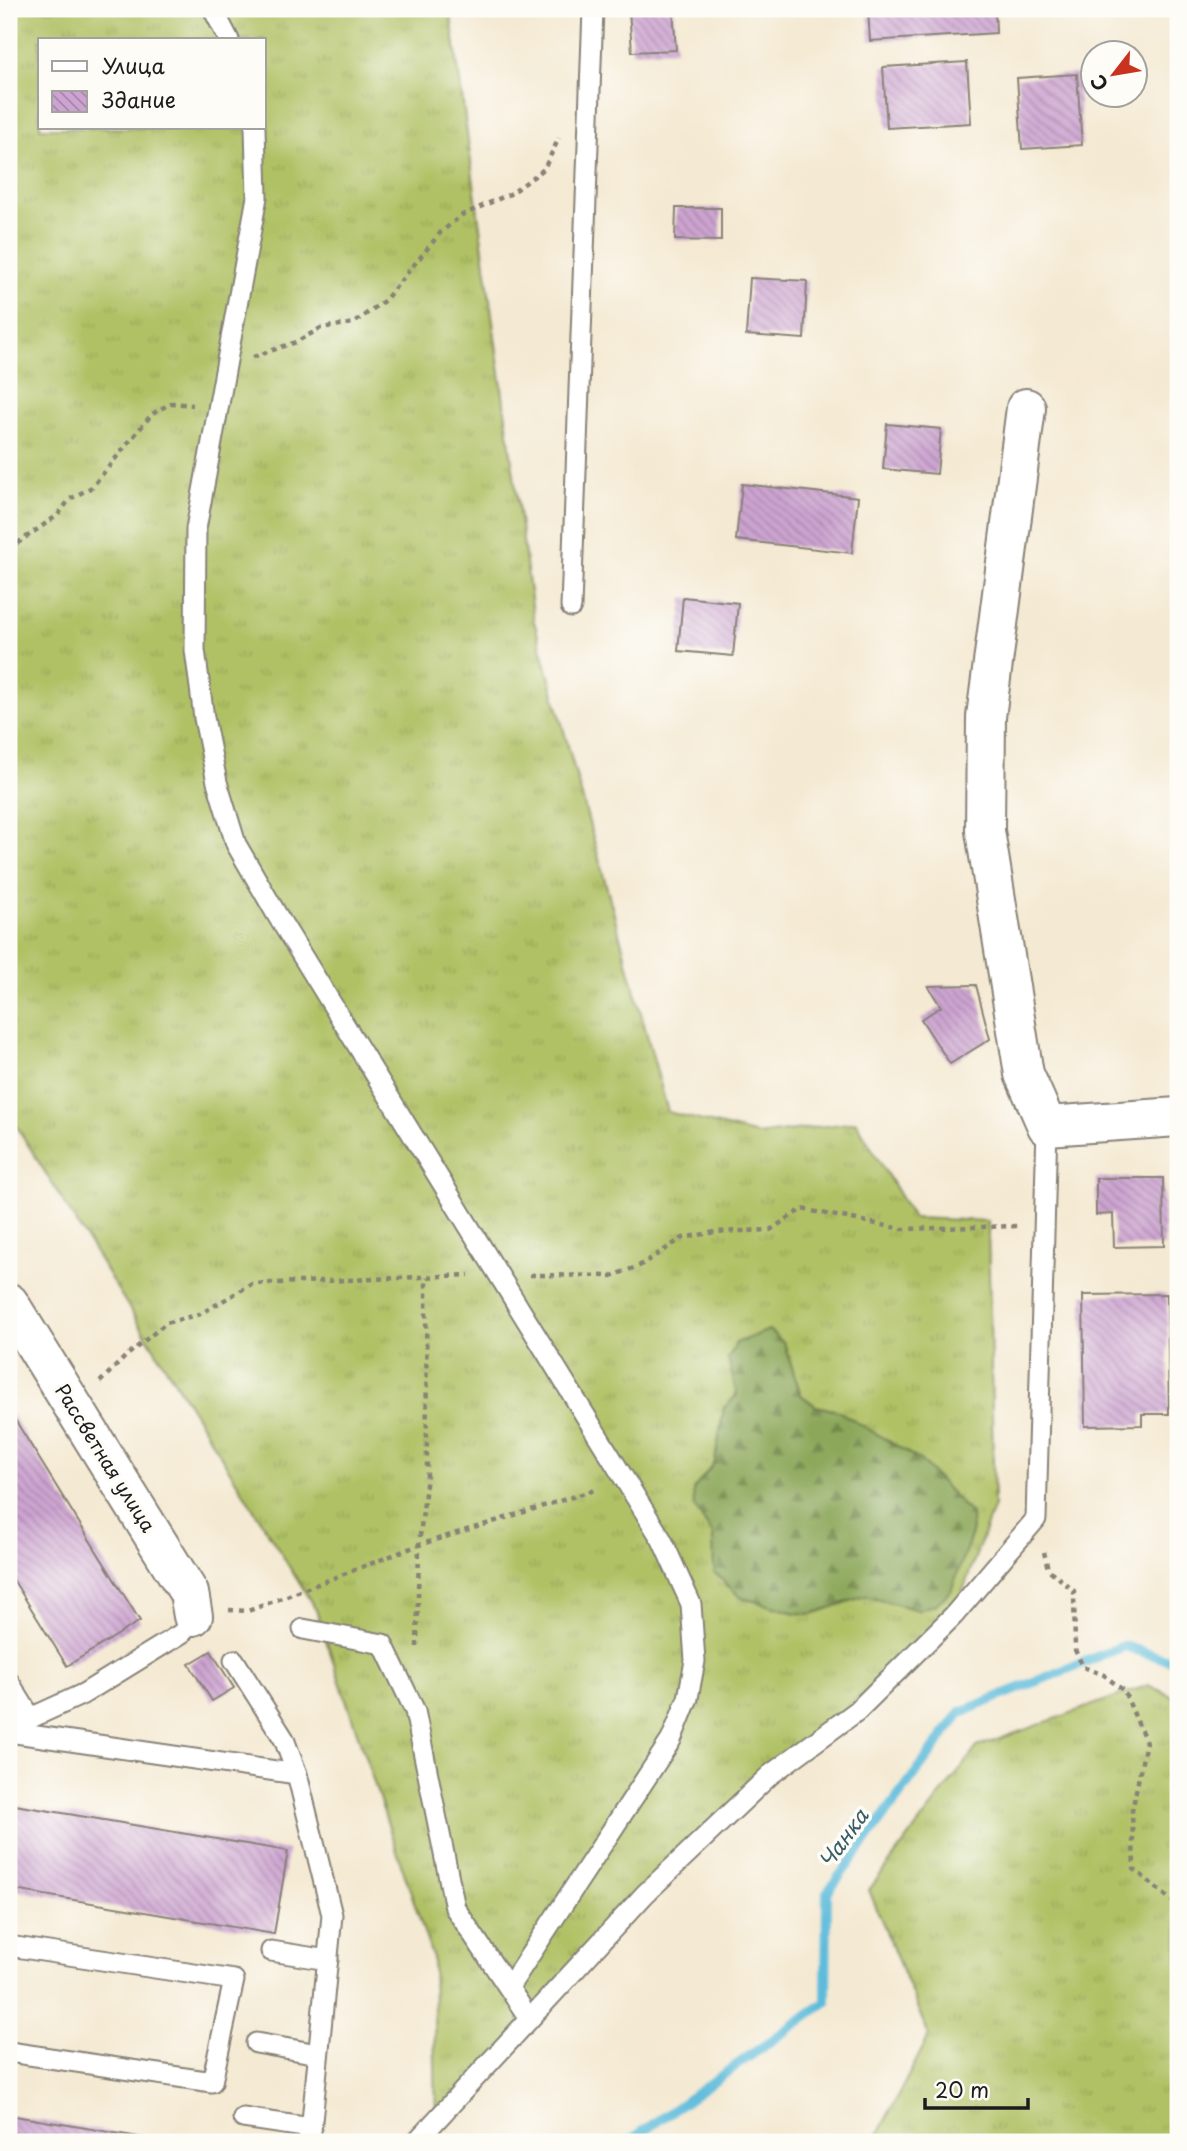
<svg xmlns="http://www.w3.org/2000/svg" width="1187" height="2151" font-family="'Playpen Sans',sans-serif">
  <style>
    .grass { fill: url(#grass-tufts); stroke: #666e40; stroke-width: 2; fill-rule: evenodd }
    .forest { fill: url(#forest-firs); stroke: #54623b; stroke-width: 2 }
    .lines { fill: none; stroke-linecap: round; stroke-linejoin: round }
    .stream { stroke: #5dbcdb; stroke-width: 10 }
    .building { fill: url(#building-back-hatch) }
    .lane-casing { stroke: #888277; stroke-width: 23 }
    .street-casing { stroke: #888277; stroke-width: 42 }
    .path { stroke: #888277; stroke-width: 4.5; stroke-dasharray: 5 5; stroke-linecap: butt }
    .lane { stroke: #fff; stroke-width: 19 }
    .street { stroke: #fff; stroke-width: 38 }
    .labels { text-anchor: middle; stroke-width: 7; stroke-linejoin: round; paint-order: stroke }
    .street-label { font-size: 19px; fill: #1c1c1c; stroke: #fdfcf7 }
    .water-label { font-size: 21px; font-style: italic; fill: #365c68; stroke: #fdfcf7 }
  </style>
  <defs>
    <pattern id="grass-tufts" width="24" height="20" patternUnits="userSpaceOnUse" patternTransform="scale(1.75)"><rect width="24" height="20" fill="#b0c165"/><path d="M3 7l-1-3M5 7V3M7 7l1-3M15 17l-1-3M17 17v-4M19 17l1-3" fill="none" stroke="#97a557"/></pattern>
    <pattern id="forest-firs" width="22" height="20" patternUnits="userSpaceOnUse" patternTransform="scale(1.75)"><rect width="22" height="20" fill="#8ca75a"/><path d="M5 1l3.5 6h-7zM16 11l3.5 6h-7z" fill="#72874a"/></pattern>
    <pattern id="building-back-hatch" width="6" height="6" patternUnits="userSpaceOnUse" patternTransform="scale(1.75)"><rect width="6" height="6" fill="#cda4d1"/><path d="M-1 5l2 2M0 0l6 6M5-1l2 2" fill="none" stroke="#a685a9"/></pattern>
  </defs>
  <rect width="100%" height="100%" fill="#fdfcf7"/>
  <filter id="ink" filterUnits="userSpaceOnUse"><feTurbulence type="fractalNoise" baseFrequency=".0143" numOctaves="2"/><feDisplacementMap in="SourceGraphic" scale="14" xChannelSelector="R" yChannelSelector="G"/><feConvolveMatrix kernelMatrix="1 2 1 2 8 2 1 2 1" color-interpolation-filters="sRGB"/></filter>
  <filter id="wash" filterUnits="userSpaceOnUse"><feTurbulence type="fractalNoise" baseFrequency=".00686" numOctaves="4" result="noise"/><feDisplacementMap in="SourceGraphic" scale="28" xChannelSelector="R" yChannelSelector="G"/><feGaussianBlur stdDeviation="1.57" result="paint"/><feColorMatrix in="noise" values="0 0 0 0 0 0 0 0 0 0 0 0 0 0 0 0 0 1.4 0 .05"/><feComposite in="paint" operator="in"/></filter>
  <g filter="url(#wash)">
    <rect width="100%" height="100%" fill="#f4e9d2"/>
    <g class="grass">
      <path d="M 9,9 L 450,9 L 534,621 L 668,1112 L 757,1135 L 856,1122 L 913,1218 L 988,1221 L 994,1506 L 954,1615 L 770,1775 L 436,2121 L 433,1959 L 316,1610 L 9,1114 ZM 40,40 L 264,40 L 264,128 L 40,128 ZM 784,1343 L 801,1395 L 816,1406 L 838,1411 L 918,1610 L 865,1596 L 812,1614 L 715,1572 L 713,1535 L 693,1490 L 715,1462 L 724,1408 L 737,1395 L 728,1359 Z"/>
      <path d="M 1148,1685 L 1178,1699 L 1178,2142 L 874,2142 L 929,2036 L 869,1890 L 977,1747 Z"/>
    </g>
    <path class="forest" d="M 769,1330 L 784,1343 L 801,1395 L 816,1406 L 838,1411 L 920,1460 L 971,1514 L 972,1533 L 951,1591 L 936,1604 L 918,1610 L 865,1596 L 812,1614 L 795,1613 L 740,1597 L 714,1572 L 713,1535 L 694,1506 L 693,1490 L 715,1462 L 724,1408 L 737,1395 L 728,1359 L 736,1343 Z"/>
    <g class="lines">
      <path class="stream" d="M 628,2142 L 826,2002 L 827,1893 L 961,1712 L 1124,1646 L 1178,1663"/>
    </g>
    <g id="blocks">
      <g class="building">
        <path d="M 629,9 L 673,9 L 676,50 L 632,52 Z"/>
        <path d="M 868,9 L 995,9 L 996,33 L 870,41 Z"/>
        <path d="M 967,62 L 971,123 L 887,128 L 883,67 Z"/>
        <path d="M 1077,74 L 1082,145 L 1022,149 L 1017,78 Z"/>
        <path d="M 676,208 L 721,208 L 721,241 L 675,240 Z"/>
        <path d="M 750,278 L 807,281 L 804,339 L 746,335 Z"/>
        <path d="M 887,424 L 941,429 L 937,474 L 883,469 Z"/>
        <path d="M 742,484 L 858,497 L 852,553 L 736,540 Z"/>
        <path d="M 683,597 L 738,603 L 733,656 L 678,651 Z"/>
        <path d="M 976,985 L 990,1039 L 950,1064 L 921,1019 L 941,1007 L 928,986 Z"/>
        <path d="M 1096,1178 L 1163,1178 L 1164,1246 L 1114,1247 L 1113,1214 L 1096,1215 Z"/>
        <path d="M 1167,1294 L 1169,1414 L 1142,1414 L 1142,1425 L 1085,1426 L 1083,1295 Z"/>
        <path d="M 9,1410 L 140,1621 L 67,1666 L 9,1573 Z"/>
        <path d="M 211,1651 L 234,1688 L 212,1701 L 189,1664 Z"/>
        <path d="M 9,1804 L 288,1851 L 274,1934 L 9,1889 Z"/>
        <path d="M 9,2115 L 163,2141 L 163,2142 L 9,2142 Z"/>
      </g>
    </g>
  </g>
  <g filter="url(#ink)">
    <use href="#blocks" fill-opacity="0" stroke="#888277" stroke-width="2"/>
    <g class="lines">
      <defs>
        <g id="lane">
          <path d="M 213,9 L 229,40"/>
          <path d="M 255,128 L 257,197 L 196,529 L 195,650 L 204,718 L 217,782 L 236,844 L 277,915 L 662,1540 L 691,1604 L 695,1661 L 688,1698 L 671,1740 L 509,1987"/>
          <path d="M 571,607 L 593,9"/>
          <path d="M 303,1629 L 383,1644 L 415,1711 L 455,1908 L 529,2018"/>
          <path d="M 234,1660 L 284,1739 L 297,1774 L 332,1915 L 310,2142"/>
          <path d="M 9,1682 L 31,1718"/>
          <path d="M 9,1728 L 83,1694 L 182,1633 L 193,1616"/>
          <path d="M 9,1732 L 297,1774"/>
          <path d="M 9,1946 L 234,1980 L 212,2082 L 9,2052"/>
          <path d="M 271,1951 L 328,1960"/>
          <path d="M 256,2043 L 318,2054"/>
          <path d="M 243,2118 L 311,2128"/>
          <path d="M 416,2142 L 645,1894 L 770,1775 L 857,1711 L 954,1615 L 1036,1519 L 1047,1126"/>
        </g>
        <g id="street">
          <path d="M 1026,408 L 986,717 L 985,831 L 1024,1074 L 1047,1126 L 1178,1117"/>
          <path d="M 9,1303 L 189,1593 L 193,1616"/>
        </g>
      </defs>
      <use href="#lane" class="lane-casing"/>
      <use href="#street" class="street-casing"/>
      <g class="path">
        <path d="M 253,357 L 296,342 L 321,328 L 354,323 L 385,300 L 441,232 L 462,215 L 512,193 L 544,169 L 559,138"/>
        <path d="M 9,549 L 58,515 L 70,499 L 92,487 L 152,414 L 171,403 L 193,405"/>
        <path d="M 530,1275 L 612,1276 L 639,1266 L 683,1238 L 715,1232 L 770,1230 L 802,1209 L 902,1229 L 1018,1226"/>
        <path d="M 100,1382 L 125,1357 L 166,1323 L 200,1314 L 252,1284 L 469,1275"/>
        <path d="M 1044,1552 L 1048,1569 L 1074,1591 L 1075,1650 L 1083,1667 L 1104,1675 L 1124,1691 L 1146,1742 L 1132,1811 L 1134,1869 L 1178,1906"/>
        <path d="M 229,1610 L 248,1611 L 419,1545 L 598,1489"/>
        <path d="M 417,1647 L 419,1545 L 427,1476 L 426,1277"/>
      </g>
      <use href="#lane" class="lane"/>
      <use href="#street" class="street"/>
    </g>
  </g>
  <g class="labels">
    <g class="street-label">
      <text transform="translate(105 1458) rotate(58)" y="7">Рассветная улица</text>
    </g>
    <g class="water-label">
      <text transform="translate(844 1839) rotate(-54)" y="7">Чанка</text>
    </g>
  </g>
  <rect width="1187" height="2151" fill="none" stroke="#fdfcf7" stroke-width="35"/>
  <rect x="38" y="38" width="228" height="91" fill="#fdfcf7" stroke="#a3a29f" stroke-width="2"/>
  <rect x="52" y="61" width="35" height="10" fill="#ffffff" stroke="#a3a29f" stroke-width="2"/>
  <text x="102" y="74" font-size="21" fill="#1c1c1c">Улица</text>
  <rect x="52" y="91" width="35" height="21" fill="url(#building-back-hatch)" stroke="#a3a29f" stroke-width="2"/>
  <text x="102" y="108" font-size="21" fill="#1c1c1c">Здание</text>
  <g transform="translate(1114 74) rotate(239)"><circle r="33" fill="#fdfcf7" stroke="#a3a29f" stroke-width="2"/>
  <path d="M0-5L12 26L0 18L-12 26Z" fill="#c8321e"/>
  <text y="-10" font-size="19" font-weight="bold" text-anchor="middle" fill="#1c1c1c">С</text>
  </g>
  <path d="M925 2098v10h103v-10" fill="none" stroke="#1c1c1c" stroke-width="3.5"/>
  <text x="935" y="2098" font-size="21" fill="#1c1c1c" stroke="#fdfcf7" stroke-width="5" paint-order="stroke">20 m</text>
</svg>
